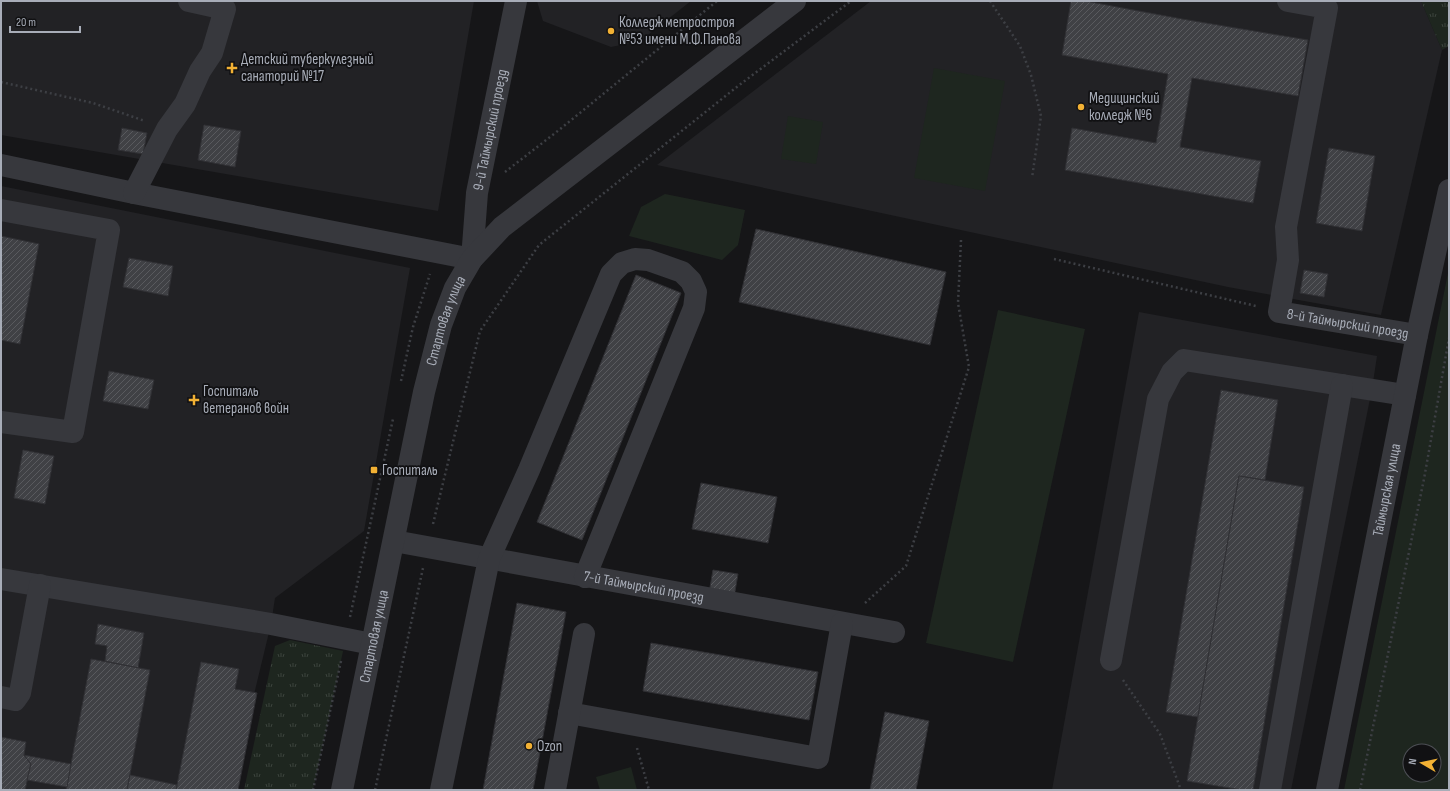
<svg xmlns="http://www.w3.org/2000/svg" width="1450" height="791" font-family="'Sofia Sans Condensed',sans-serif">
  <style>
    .built { fill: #222225 }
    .grass { fill: url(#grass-tufts) }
    .park { fill: #1e261f; fill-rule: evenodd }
    .building { fill: url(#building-hatch); stroke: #303034 }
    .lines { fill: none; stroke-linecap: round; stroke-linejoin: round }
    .path { stroke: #3d3f44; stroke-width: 2.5; stroke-dasharray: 2 3; stroke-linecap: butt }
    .minor { stroke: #37383d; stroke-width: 22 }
    .poi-dot { fill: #f2b134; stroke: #111113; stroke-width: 1.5 }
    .labels { text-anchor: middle; stroke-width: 3.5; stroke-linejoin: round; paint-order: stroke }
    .poi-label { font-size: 15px; fill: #a8adb8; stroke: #111113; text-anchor: start }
    .street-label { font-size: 15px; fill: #a8adb8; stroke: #111113 }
  </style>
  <defs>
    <pattern id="grass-tufts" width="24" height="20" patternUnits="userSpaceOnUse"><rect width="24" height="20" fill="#1e261f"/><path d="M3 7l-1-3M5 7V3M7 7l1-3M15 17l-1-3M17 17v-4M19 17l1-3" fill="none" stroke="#3c433d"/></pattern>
    <pattern id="building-hatch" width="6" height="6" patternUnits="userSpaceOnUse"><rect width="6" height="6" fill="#404145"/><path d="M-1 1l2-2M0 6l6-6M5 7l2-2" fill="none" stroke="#595a5e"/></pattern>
  </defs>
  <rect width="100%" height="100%" fill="#161618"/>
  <g class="built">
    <path d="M 1,1 L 474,1 L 438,211 L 1,135 Z"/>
    <path d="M 537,1 L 691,1 L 640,41 L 611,47 L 543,21 Z"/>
    <path d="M 871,1 L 1421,1 L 1442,50 L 1381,315 L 1228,287 L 657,165 Z"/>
    <path d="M 1,186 L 410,268 L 364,531 L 275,598 L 271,624 L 231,790 L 1,790 Z"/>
    <path d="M 1139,312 L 1377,356 L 1372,389 L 1291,790 L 1052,790 Z"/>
  </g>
  <g class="grass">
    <path d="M 1421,1 L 1449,1 L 1449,46 L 1442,50 Z"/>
    <path d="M 290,640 L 343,651 L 313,790 L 244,790 L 275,646 Z"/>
  </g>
  <g class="park">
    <path d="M 934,68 L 1005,81 L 985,191 L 914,178 Z"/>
    <path d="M 788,116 L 823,122 L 816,164 L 781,159 Z"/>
    <path d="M 665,194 L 745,210 L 738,245 L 722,260 L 629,236 L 641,207 Z"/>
    <path d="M 1449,268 L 1449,790 L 1344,790 ZM 1410,751 L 1434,751 L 1434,775 L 1410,775 Z"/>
    <path d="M 998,310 L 1085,329 L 1013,662 L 926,643 Z"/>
    <path d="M 631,767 L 637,790 L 600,790 L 596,777 Z"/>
  </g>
  <g class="building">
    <path d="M 1071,1 L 1085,1 L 1182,19 L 1308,40 L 1298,96 L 1192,78 L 1180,147 L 1261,161 L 1253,203 L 1065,170 L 1072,128 L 1156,143 L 1168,74 L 1062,55 Z"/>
    <path d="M 204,125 L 241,131 L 235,167 L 198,160 Z"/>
    <path d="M 122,128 L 147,133 L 143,154 L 118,150 Z"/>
    <path d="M 1329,148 L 1375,156 L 1362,231 L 1316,223 Z"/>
    <path d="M 756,229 L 946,272 L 930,345 L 739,302 Z"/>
    <path d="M 1,236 L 39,244 L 20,344 L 1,340 Z"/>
    <path d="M 129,258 L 173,266 L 168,296 L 123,287 Z"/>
    <path d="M 1304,270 L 1328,274 L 1324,297 L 1300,293 Z"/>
    <path d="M 636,275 L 681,293 L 582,540 L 537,522 Z"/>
    <path d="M 109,371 L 154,380 L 148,409 L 103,401 Z"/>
    <path d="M 1221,390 L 1278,400 L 1265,480 L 1239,476 L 1198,717 L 1166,712 Z"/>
    <path d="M 23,450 L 54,456 L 45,504 L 14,498 Z"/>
    <path d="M 1239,476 L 1304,487 L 1253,790 L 1242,790 L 1187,781 Z"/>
    <path d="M 701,483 L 777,497 L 768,543 L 692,529 Z"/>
    <path d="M 713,570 L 738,574 L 734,597 L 709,593 Z"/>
    <path d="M 517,603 L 566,612 L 533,790 L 483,790 Z"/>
    <path d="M 98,624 L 144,633 L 138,668 L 105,661 L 107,646 L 95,644 Z"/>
    <path d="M 651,643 L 818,672 L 809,720 L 643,691 Z"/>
    <path d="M 91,659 L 150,670 L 127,790 L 66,790 Z"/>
    <path d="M 201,662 L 239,669 L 235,689 L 257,693 L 238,790 L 176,790 Z"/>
    <path d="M 885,712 L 929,721 L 916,790 L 870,790 Z"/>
    <path d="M 1,737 L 26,742 L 24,755 L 31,764 L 25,790 L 1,790 Z"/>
    <path d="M 24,755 L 71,764 L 67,787 L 27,780 L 31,764 Z"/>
    <path d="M 130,775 L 177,785 L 176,790 L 127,790 Z"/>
  </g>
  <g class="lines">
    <g class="path">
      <path d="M 990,1 L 1020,46 L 1031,75 L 1041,116 L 1032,178"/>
      <path d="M 1,82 L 93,103 L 145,121"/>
      <path d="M 505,172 L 559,130 L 717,1"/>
      <path d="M 1054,259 L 1256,306"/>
      <path d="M 401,381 L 413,327 L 430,274"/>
      <path d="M 433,524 L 480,331 L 539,245 L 738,86 L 851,1"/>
      <path d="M 865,603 L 906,566 L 969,367 L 958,303 L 961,240"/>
      <path d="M 350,617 L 393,419"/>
      <path d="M 1123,680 L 1160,734 L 1181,790"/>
      <path d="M 637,748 L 649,790"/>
      <path d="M 313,790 L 341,661"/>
      <path d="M 375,790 L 423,568"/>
      <path d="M 1360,790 L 1424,479 L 1449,338"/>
    </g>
    <g class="minor">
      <path id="s1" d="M 1288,1 L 1327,8 L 1286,227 L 1288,260 L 1279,312 L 1417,335"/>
      <path id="s2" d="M 1,165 L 134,193 L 472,259 L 477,193 L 516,1"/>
      <path d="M 134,193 L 167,129 L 185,104 L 200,71 L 212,53 L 225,9 L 189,1"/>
      <path d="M 1,210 L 109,230 L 73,432 L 1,422"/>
      <path id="s3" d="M 394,541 L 894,632"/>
      <path d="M 1,579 L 271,624 L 372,644"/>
      <path d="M 1111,660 L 1158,399 L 1172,372 L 1184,360 L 1405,395"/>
      <path d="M 1,697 L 15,700 L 20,693 L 40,585"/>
      <path d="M 569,713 L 818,758 L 842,623"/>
      <path id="s4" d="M 342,790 L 424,392 L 441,325 L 455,288 L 472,259 L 502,227 L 795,1"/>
      <path d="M 441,790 L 489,559 L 529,470 L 611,274 L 622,263 L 635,259 L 648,260 L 682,272 L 691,281 L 696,292 L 694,308 L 585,577"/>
      <path d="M 555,790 L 584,634"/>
      <path d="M 1270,790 L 1342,385"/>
      <path id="s5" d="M 1327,790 L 1417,335 L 1449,190"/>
    </g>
  </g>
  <g class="poi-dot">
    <circle cx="611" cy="31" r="4"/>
    <path d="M230 62h4v4h4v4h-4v4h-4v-4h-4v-4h4z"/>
    <circle cx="1081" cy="107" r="4"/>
    <path d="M192 394h4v4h4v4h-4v4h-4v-4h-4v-4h4z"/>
    <rect x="370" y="466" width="8" height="8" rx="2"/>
    <circle cx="529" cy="746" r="4"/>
  </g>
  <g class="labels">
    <g class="poi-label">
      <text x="619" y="27">Колледж метростроя<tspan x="619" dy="17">№53 имени М.Ф.Панова</tspan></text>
      <text x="241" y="64">Детский туберкулезный<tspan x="241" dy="17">санаторий №17</tspan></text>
      <text x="1089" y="103">Медицинский<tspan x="1089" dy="17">колледж №6</tspan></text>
      <text x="203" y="396">Госпиталь<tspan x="203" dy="17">ветеранов войн</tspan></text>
      <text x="382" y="475">Госпиталь</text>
      <text x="537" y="751">Ozon</text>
    </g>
    <g class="street-label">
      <text dy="5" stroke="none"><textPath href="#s2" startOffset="611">9-й Таймырский проезд</textPath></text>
      <text dy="5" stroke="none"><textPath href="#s4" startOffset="481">Стартовая улица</textPath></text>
      <text dy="5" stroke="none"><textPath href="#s1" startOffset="418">8-й Таймырский проезд</textPath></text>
      <text dy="5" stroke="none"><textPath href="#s5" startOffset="306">Таймырская улица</textPath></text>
      <text dy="5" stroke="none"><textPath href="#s3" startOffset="254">7-й Таймырский проезд</textPath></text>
      <text dy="5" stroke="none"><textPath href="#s4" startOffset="157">Стартовая улица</textPath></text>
    </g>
  </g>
  <rect width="1450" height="791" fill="none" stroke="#a8adb8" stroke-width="4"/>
  <g transform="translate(1422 763) rotate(279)"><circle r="19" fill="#111113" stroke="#4d4f55"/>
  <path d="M0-3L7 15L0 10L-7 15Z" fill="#f2b134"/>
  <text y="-6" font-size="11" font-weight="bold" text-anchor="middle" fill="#a8adb8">N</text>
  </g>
  <path d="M10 26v6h70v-6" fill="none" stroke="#a8adb8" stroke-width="2"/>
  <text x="16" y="26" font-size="12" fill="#a8adb8" stroke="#111113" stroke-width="3" paint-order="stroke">20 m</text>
</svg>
